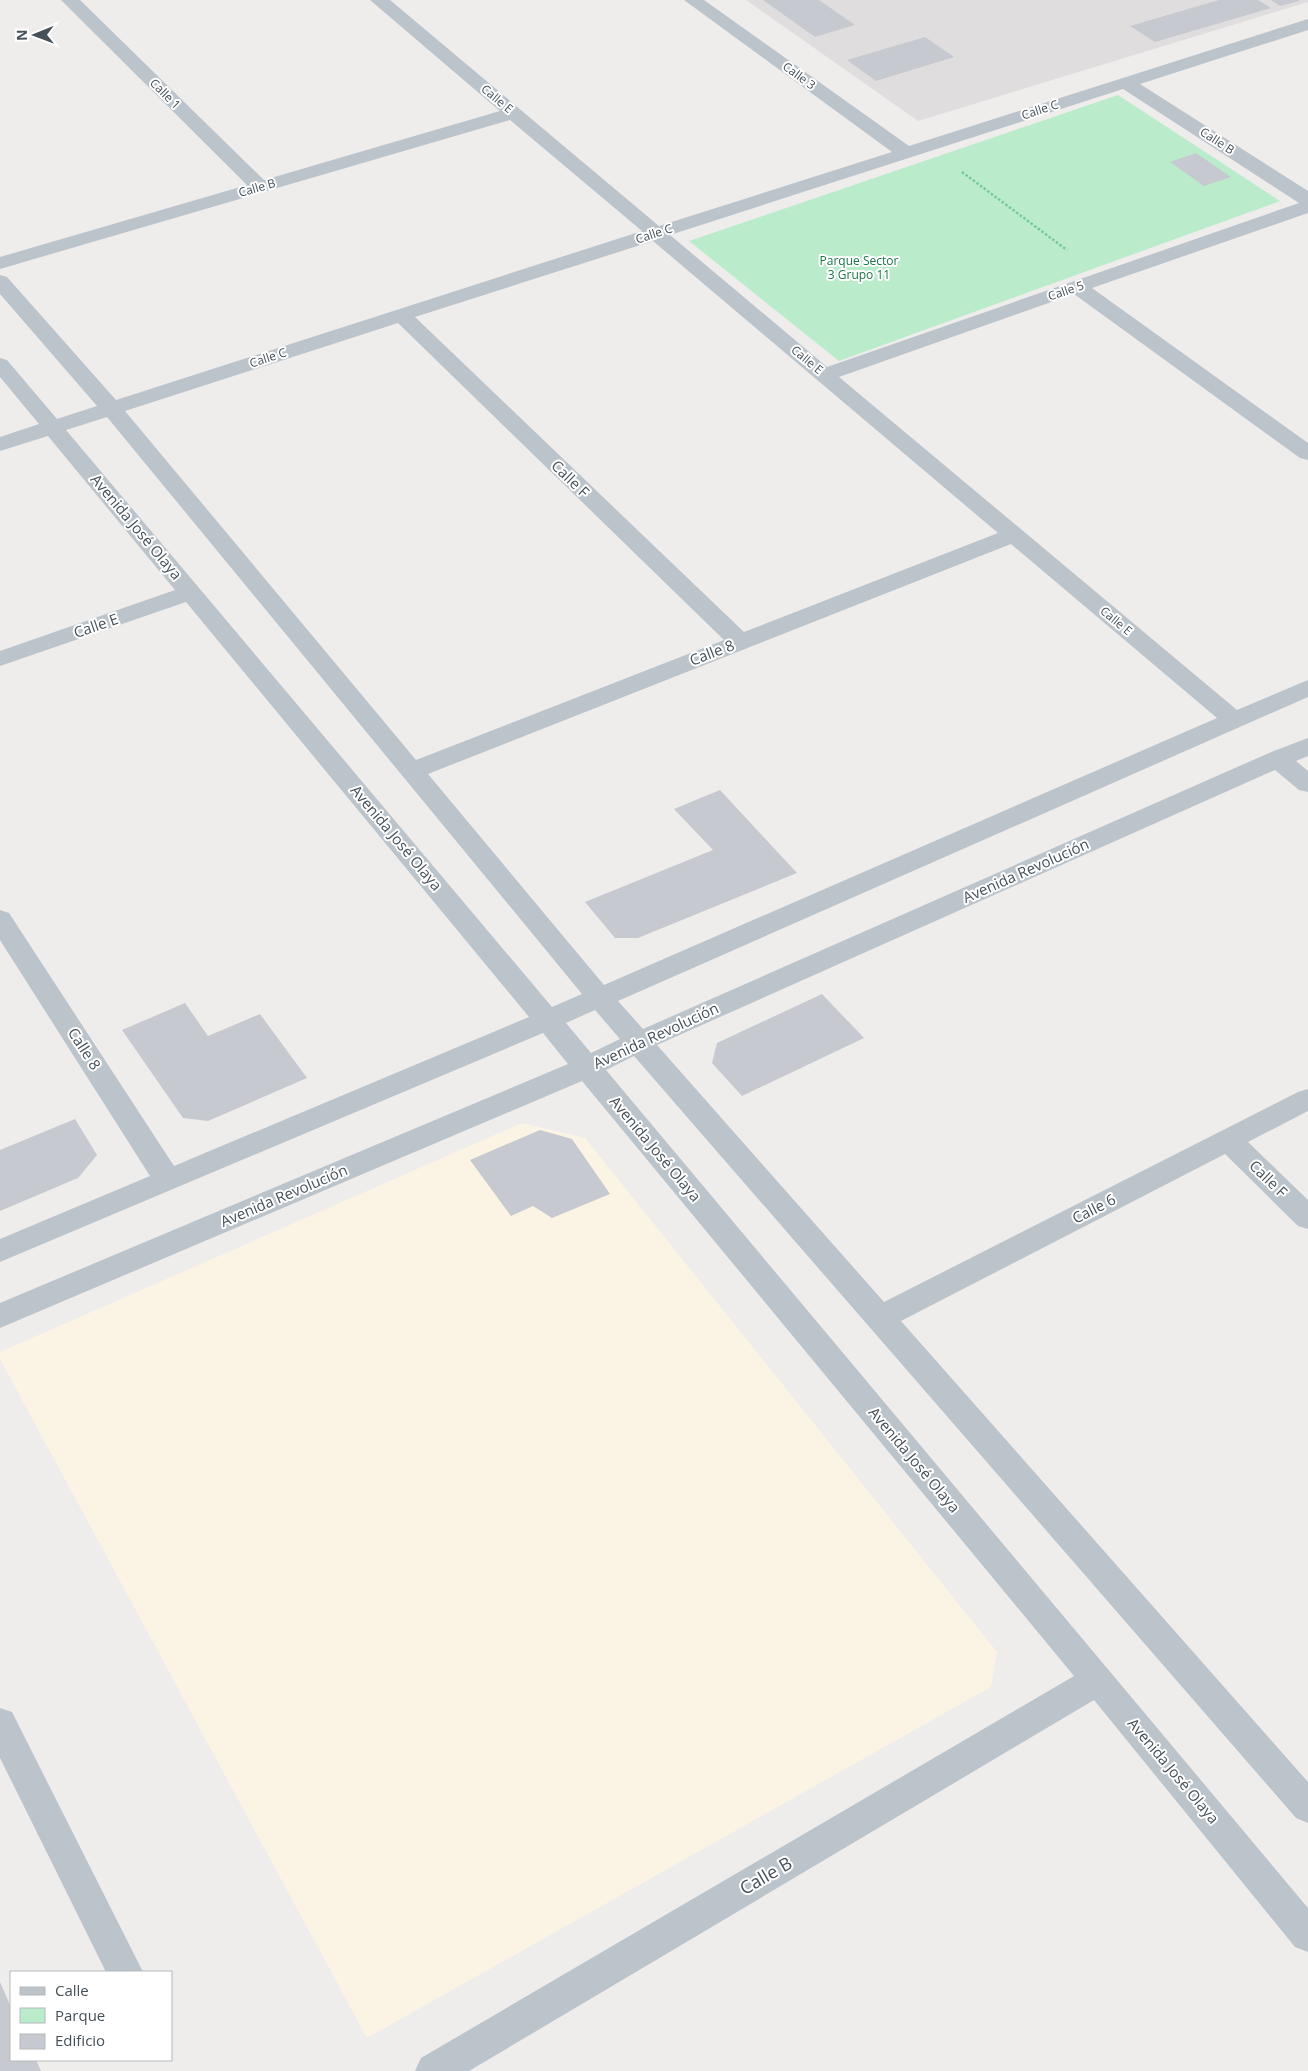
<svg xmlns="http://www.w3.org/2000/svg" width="1308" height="2071" font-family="'Open Sans',sans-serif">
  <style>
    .commercial { fill: #fbf3e4 }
    .education { fill: #e0ddde }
    .green { fill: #baeccc }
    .building { fill: #c6c9cf }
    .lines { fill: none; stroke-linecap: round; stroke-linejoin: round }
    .path { stroke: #74c99c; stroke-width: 2.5; stroke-dasharray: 2.5 2; stroke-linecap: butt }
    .minor { fill: #bbc4cb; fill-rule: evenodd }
    .labels { text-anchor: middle; stroke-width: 4; stroke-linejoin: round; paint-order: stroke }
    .far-street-label { font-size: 12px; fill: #455059; stroke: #fff }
    .far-park-label { font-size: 12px; fill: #197745; stroke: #fff }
    .street-label { font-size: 15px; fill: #455059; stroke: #fff }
    .near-street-label { font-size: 18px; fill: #455059; stroke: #fff }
  </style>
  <rect width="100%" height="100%" fill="#efecec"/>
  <path class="commercial" d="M 522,1123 L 585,1138 L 997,1652 L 991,1687 L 367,2038 L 0,1359 L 0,1352 Z"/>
  <path class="education" d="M 746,0 L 1308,0 L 1308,2 L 918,121 Z"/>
  <path class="green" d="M 1118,95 L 1280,201 L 839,361 L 689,241 Z"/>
  <g class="building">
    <path d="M 763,0 L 819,0 L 855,25 L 815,37 Z"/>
    <path d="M 1219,0 L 1258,0 L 1271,8 L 1155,42 L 1130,26 Z"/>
    <path d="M 1271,0 L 1299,0 L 1299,1 L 1280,6 Z"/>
    <path d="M 925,37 L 954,57 L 876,81 L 847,60 Z"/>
    <path d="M 1196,153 L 1231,177 L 1204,186 L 1170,162 Z"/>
    <path d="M 720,790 L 797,873 L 638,938 L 615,938 L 585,902 L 713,850 L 674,809 Z"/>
    <path d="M 822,994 L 864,1038 L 742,1096 L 712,1063 L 717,1043 Z"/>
    <path d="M 185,1003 L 208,1036 L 260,1014 L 307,1078 L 208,1121 L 183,1118 L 122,1030 Z"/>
    <path d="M 75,1119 L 97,1155 L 78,1178 L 0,1211 L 0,1150 Z"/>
    <path d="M 540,1130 L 572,1139 L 610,1194 L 552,1218 L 533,1206 L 511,1216 L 470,1160 Z"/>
    <path d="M 0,1982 L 11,2007 L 11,2060 L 36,2060 L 41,2071 L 0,2071 Z"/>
  </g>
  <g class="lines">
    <path class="path" d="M 962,172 L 1067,250"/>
    <g class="minor">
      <path d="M 61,0 L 80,0 L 264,180 L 500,111 L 370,0 L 390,0 L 659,226 L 892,152 L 684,0 L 704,0 L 909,146 L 1308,19 L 1308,30 L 1140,84 L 1308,191 L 1308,213 L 1092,288 L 1308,443 L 1308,460 L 1300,458 L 1074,294 L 839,377 L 1237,710 L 1308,680 L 1308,697 L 618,1001 L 643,1029 L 1269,753 L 1308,738 L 1308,756 L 1296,761 L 1308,771 L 1308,792 L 1299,790 L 1275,770 L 657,1045 L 884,1302 L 1298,1092 L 1308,1089 L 1308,1111 L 1248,1142 L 1308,1200 L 1308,1229 L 1298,1226 L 1225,1154 L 901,1321 L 1308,1782 L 1308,1823 L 1296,1818 L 634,1056 L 606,1070 L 1308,1908 L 1308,1952 L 1295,1947 L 1094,1700 L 469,2071 L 415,2071 L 421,2058 L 1074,1676 L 582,1081 L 0,1328 L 0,1303 L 568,1064 L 543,1033 L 0,1262 L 0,1239 L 150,1176 L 0,940 L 0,910 L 9,913 L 174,1166 L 529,1017 L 186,602 L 0,666 L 0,651 L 175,590 L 48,436 L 0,451 L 0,437 L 39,424 L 0,377 L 0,358 L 7,360 L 57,419 L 97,406 L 0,294 L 0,275 L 7,277 L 116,400 L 642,231 L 510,120 L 0,269 L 0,257 L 247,185 ZM 1123,89 L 1299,203 L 827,367 L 670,235 ZM 653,241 L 998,533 L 744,632 L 415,317 ZM 398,323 L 724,640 L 416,760 L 125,411 ZM 107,417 L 582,994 L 552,1007 L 66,430 ZM 1011,544 L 1217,718 L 604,985 L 428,774 ZM 595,1010 L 620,1039 L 591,1053 L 566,1023 Z"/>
      <path d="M 0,1708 L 12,1712 L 143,1972 L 106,1972 L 0,1758 Z"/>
    </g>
  </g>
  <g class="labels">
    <g class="far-street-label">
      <text transform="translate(799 76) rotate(36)" y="4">Calle 3</text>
      <text transform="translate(165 94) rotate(45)" y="4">Calle 1</text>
      <text transform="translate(497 99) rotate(40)" y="4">Calle E</text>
      <text transform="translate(1040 110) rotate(-18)" y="4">Calle C</text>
      <text transform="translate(1217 141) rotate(33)" y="4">Calle B</text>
      <text transform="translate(257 188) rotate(-16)" y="4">Calle B</text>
      <text transform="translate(654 234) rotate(-18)" y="4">Calle C</text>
      <text transform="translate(1066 291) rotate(-19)" y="4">Calle 5</text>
      <text transform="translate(268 358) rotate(-18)" y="4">Calle C</text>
      <text transform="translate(807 360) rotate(40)" y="4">Calle E</text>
      <text transform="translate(1116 621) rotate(40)" y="4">Calle E</text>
    </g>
    <g class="far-park-label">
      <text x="859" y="265">Parque Sector<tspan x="859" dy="14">3 Grupo 11</tspan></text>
    </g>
    <g class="street-label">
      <text transform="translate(570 479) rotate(44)" y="5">Calle F</text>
      <text transform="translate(136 527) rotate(50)" y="5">Avenida José Olaya</text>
      <text transform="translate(96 626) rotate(-19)" y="5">Calle E</text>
      <text transform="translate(712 653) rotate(-21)" y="5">Calle 8</text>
      <text transform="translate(396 838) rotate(50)" y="5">Avenida José Olaya</text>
      <text transform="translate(1026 871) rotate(-24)" y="5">Avenida Revolución</text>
      <text transform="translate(656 1036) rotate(-25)" y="5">Avenida Revolución</text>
      <text transform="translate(84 1049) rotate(57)" y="5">Calle 8</text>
      <text transform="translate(655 1149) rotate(50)" y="5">Avenida José Olaya</text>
      <text transform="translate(1268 1179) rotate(44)" y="5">Calle F</text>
      <text transform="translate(284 1196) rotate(-23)" y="5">Avenida Revolución</text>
      <text transform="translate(1094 1209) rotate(-27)" y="5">Calle 6</text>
      <text transform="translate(914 1460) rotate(50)" y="5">Avenida José Olaya</text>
      <text transform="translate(1173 1771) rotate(50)" y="5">Avenida José Olaya</text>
    </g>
    <g class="near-street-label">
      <text transform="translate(766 1876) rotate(-30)" y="6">Calle B</text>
    </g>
  </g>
  <rect x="10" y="1971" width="162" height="90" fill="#ffffff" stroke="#b5b9bd"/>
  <rect x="20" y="1987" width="25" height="8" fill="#bbc4cb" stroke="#b5b9bd"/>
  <text x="55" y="1996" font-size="15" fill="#455059">Calle</text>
  <rect x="20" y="2008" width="25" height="15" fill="#baeccc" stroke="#b5b9bd"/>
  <text x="55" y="2021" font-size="15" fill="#455059">Parque</text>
  <rect x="20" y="2034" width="25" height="15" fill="#c6c9cf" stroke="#b5b9bd"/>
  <text x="55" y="2046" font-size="15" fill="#455059">Edificio</text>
  <g transform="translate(35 35) rotate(269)" stroke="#ffffff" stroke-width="4" paint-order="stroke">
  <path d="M0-4L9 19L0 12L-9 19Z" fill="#455059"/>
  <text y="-8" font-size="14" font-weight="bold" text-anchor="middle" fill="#455059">N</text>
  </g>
</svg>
